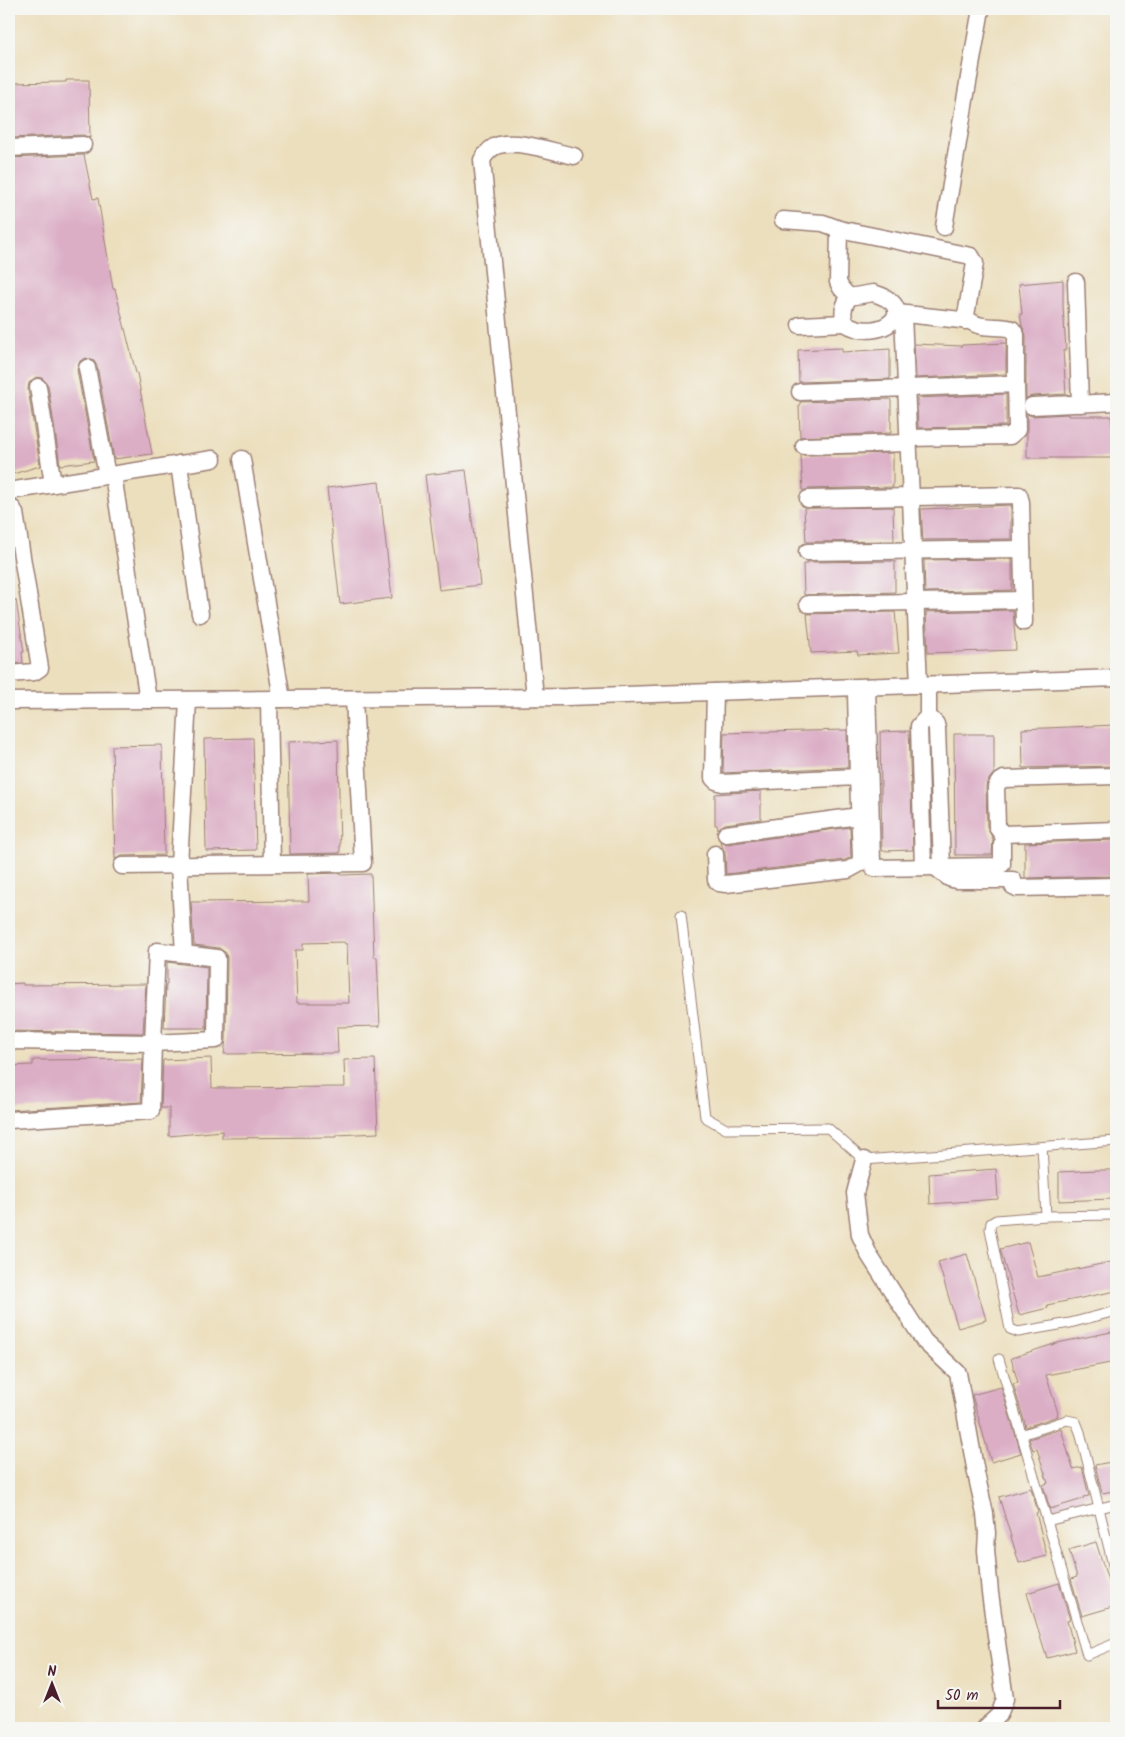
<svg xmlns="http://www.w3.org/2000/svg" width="1125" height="1737" font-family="Kalam,sans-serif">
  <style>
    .building { fill: #dbaec6; fill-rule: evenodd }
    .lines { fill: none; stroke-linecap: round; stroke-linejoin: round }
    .service-casing { stroke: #9b7f74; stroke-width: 11 }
    .minor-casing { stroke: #9b7f74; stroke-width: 19 }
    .service { stroke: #fff; stroke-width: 9 }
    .minor { stroke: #fff; stroke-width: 16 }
  </style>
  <rect width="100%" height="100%" fill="#f6f6f2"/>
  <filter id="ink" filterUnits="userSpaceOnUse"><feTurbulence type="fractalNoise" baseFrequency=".02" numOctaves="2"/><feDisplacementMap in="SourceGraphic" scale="10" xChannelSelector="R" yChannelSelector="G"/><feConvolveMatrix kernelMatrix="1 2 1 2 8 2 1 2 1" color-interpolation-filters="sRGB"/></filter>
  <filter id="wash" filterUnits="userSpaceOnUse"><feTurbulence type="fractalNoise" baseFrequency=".0096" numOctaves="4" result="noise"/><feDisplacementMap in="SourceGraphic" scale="20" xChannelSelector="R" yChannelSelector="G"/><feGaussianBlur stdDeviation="1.12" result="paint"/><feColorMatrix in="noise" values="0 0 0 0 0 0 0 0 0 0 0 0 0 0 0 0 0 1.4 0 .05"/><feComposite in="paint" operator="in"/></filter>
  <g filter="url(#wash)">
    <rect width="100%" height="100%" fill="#ecdfbe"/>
    <g id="blocks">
      <g class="building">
        <path d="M 66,80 L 89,80 L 90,138 L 83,135 L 10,138 L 9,83 L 66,82 Z"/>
        <path d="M 84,155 L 93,199 L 98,198 L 113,289 L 115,289 L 136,373 L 137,373 L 152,454 L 114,459 L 97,366 L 94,361 L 86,358 L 80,361 L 77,370 L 94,461 L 60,465 L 48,385 L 42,378 L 36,377 L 29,383 L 28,389 L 40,466 L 13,474 L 9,450 L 9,396 L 12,395 L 9,381 L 9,158 Z"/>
        <path d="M 1063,280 L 1063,306 L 1066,350 L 1063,350 L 1066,394 L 1032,396 L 1026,398 L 1026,335 L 1022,326 L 1020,314 L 1022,314 L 1019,284 Z"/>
        <path d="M 1006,343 L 1006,374 L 916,378 L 914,344 L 962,346 L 962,345 Z"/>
        <path d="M 842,348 L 842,352 L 890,349 L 890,379 L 799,382 L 798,350 Z"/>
        <path d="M 1006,394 L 1006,426 L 918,428 L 917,398 Z"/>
        <path d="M 890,399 L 891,401 L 891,433 L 800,437 L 799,406 L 800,406 L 800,402 Z"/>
        <path d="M 1027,414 L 1032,416 L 1068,414 L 1068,416 L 1111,416 L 1112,425 L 1116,425 L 1116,448 L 1114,448 L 1114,458 L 1027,458 Z"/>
        <path d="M 893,453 L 893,487 L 808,489 L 803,491 L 801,455 Z"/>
        <path d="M 466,470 L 480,585 L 439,590 L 425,475 Z"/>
        <path d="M 379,482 L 392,598 L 340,604 L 327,488 Z"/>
        <path d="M 1011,505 L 1011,539 L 923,540 L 921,509 Z"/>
        <path d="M 893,507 L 894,541 L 806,542 L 804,508 Z"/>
        <path d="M 1012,559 L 1012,590 L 925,592 L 924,560 Z"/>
        <path d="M 895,561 L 895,592 L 804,595 L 803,564 L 807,564 L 807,562 Z"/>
        <path d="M 16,600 L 24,652 L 22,652 L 23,663 L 9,664 L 9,601 Z"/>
        <path d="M 1013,610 L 1016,650 L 928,653 L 926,612 Z"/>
        <path d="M 895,612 L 899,653 L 858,655 L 857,651 L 811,653 L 807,614 Z"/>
        <path d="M 1116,725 L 1116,766 L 1023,768 L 1022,729 Z"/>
        <path d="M 847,730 L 848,767 L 723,773 L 724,733 Z"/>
        <path d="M 909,731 L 913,850 L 882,851 L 880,732 Z"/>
        <path d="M 954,734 L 994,734 L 994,773 L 987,782 L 986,787 L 987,827 L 993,839 L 992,855 L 955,855 Z"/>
        <path d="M 253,738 L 256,850 L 206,851 L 204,739 Z"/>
        <path d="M 338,740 L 340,853 L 290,854 L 288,742 Z"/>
        <path d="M 162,745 L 164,855 L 122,856 L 115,859 L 112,746 Z"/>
        <path d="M 761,791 L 761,819 L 725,824 L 718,829 L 717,825 L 715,825 L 715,794 Z"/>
        <path d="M 850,827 L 851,857 L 845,860 L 726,874 L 725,853 L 720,841 L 727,844 Z"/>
        <path d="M 1116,840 L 1116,876 L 1025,878 L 1025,843 Z"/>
        <path d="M 341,873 L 341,875 L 371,874 L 374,957 L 377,957 L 380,1026 L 337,1027 L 338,1053 L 224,1054 L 226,1040 L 227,958 L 226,953 L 219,948 L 194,945 L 191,902 L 309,901 L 308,874 ZM 344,942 L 345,944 L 347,944 L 349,1003 L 297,1003 L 295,950 L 303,950 L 303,943 Z"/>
        <path d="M 167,962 L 207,967 L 206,1028 L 164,1028 L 166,984 L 167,984 Z"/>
        <path d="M 23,983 L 23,985 L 146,984 L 143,1033 L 9,1031 L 9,984 Z"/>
        <path d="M 211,1058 L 212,1088 L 345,1087 L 344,1060 L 375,1059 L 378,1133 L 336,1135 L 336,1137 L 222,1138 L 222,1131 L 169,1136 L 169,1108 L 161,1108 L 163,1060 Z"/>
        <path d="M 143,1059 L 141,1102 L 9,1110 L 9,1066 L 33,1065 L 33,1060 Z"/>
        <path d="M 996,1169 L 998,1199 L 930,1204 L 929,1174 Z"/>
        <path d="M 1098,1170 L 1116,1170 L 1116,1195 L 1112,1195 L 1112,1199 L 1059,1201 L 1059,1172 Z"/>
        <path d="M 1028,1242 L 1038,1277 L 1116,1261 L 1116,1291 L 1047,1305 L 1048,1308 L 1019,1315 L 1000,1249 Z"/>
        <path d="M 967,1254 L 986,1320 L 958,1328 L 938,1262 Z"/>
        <path d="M 1116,1331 L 1116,1362 L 1046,1375 L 1058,1413 L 1057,1414 L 1058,1416 L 1026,1427 L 1013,1384 L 1018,1383 L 1011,1358 L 1057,1343 Z"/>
        <path d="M 1001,1387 L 1021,1453 L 991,1462 L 972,1395 Z"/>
        <path d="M 1061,1429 L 1073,1469 L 1082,1467 L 1089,1496 L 1083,1497 L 1083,1499 L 1050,1509 L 1043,1485 L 1048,1483 L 1037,1449 L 1033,1450 L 1029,1439 Z"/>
        <path d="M 1116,1461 L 1116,1486 L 1112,1486 L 1113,1491 L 1102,1493 L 1095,1465 Z"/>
        <path d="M 1031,1488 L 1038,1512 L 1036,1513 L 1047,1556 L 1019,1563 L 999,1497 Z"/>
        <path d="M 1096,1542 L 1116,1606 L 1082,1616 L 1071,1579 L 1077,1577 L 1069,1550 Z"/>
        <path d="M 1059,1583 L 1070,1620 L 1067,1621 L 1075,1651 L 1047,1658 L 1027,1593 Z"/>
      </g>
    </g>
  </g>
  <g filter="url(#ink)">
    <use href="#blocks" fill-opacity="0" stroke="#9b7f74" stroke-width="1"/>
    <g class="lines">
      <defs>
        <g id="service">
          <path d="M 681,915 L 705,1117 L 726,1129 L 828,1128 L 864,1160 L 1116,1141"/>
          <path d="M 1042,1147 L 1046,1216 L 996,1220 L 991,1223 L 990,1229 L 1010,1329 L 1018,1332 L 1070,1323 L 1116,1311"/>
          <path d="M 1046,1216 L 1116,1215"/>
          <path d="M 999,1359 L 1087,1655 L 1116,1643"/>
          <path d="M 1021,1435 L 1067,1420 L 1076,1422 L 1080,1432 L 1116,1577"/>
          <path d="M 1047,1521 L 1116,1504"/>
        </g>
        <g id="minor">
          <path d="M 9,148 L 83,145"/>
          <path d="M 783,220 L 823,223 L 839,229"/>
          <path d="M 944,227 L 965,100 L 981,9"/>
          <path d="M 1076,282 L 1080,404"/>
          <path d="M 873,293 C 925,308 879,345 845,323 C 842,312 843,307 849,297 Z"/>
          <path d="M 849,297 L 841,288 L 838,282 L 839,229 L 971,256 L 975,263 L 965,321"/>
          <path d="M 897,313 L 970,321 C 983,330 998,325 1012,329 L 1016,335 L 1016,384"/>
          <path d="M 903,314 L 919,685"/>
          <path d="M 800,325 L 845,323"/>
          <path d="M 87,368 L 107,476"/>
          <path d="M 38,387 L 53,484"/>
          <path d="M 800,392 L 1016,384 L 1017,430 L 1010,436 L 908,438"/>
          <path d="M 1032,406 L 1116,402"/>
          <path d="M 804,446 L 908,443"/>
          <path d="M 242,459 L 282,699"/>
          <path d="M 179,464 L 200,614"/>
          <path d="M 113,475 L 148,700"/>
          <path d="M 9,491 L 213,459"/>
          <path d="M 808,499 L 1019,495 L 1021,502 L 1024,622"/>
          <path d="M 9,508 L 13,509 L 15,513 L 40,668 L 34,672 L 9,674"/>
          <path d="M 807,552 L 1022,549"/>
          <path d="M 808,604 L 1023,600"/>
          <path d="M 867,687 L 872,862 L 874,868 L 998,866 L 1002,864 L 1002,844"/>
          <path d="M 856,692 L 858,777"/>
          <path d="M 535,697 L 482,160 C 486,153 491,147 499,145 C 521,140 553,152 574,156"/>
          <path d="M 269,700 L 272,864"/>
          <path d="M 9,701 L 567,697 L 1116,678"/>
          <path d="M 928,716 L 936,724 L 937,729 L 942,866"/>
          <path d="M 1116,776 L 1004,779 L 999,782 L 996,787 L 997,827 L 1002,834 L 1116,830"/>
          <path d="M 726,834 L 859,816"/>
          <path d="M 715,854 L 716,880 L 719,883 L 726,884 L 848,870 L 859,864 L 861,858 L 858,777 L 722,783 L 716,781 L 713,778 L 715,692"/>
          <path d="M 122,866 L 363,863 L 354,699"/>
          <path d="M 923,867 L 919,726 L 928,716 L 928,685"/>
          <path d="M 935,867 L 949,878 L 956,880 L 1013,880 L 1013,886 L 1017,888 L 1116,886"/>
          <path d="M 184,954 L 217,958 L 216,1040 L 153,1043 L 157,951 L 184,954 L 179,865 L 188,700"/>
          <path d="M 9,1041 L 153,1043 L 151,1111 L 9,1120"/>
          <path d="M 864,1160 L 855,1193 L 860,1235 L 869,1255 L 924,1341 L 958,1373 L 976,1473 L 985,1514 L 987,1533 L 986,1550 L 990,1593 L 1005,1699 L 999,1715 L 985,1728"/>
        </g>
      </defs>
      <use href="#service" class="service-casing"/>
      <use href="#minor" class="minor-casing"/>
      <use href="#service" class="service"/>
      <use href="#minor" class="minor"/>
    </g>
  </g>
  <rect width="1125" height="1737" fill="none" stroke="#f6f6f2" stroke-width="30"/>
  <g transform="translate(52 1684)" stroke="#f6f6f2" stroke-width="4" paint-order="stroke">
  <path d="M0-4L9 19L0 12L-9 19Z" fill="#4a1f2b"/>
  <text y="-8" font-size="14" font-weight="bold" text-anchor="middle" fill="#4a1f2b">N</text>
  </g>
  <path d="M938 1700v8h122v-8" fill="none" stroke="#4a1f2b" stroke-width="2.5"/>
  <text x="945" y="1700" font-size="15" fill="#4a1f2b" stroke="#f6f6f2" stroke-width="4" paint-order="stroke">50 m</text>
</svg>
